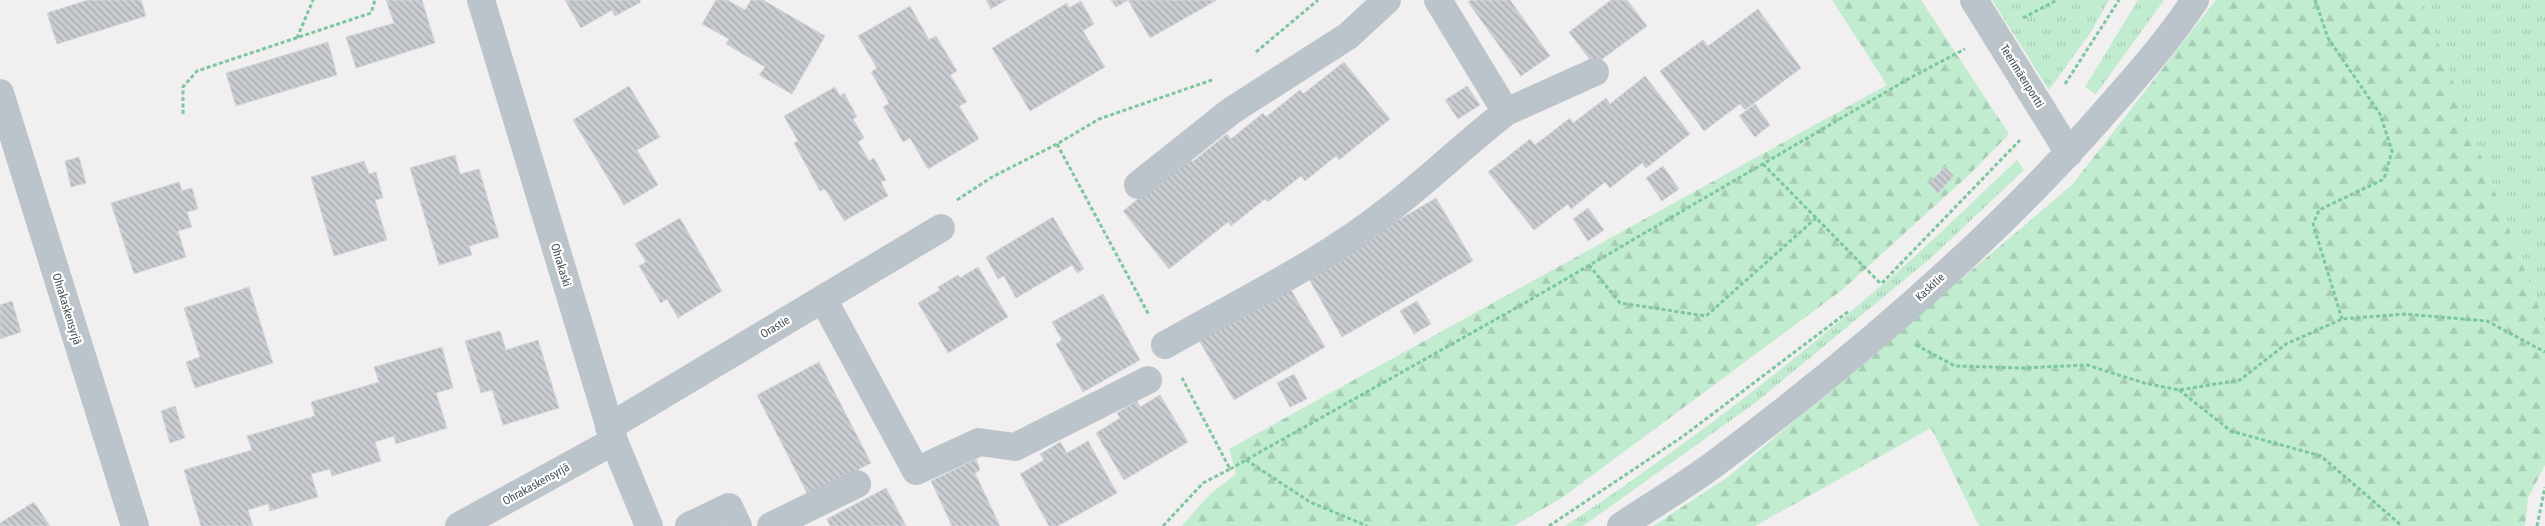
<svg xmlns="http://www.w3.org/2000/svg" width="2545" height="526" font-family="'Asap Condensed',sans-serif">
  <style>
    .grass { fill: url(#grass-tufts) }
    .forest { fill: url(#forest-firs) }
    .building { fill: url(#building-back-hatch); stroke: #d4d6da }
    .lines { fill: none; stroke-linecap: round; stroke-linejoin: round }
    .path { stroke: #7cc79d; stroke-width: 3; stroke-dasharray: 4 2.5; stroke-linecap: butt }
    .minor { stroke: #bcc4cb; stroke-width: 28 }
    .labels { text-anchor: middle; stroke-width: 4.5; stroke-linejoin: round; paint-order: stroke }
    .street-label { font-size: 12px; fill: #49545b; stroke: #fff }
  </style>
  <defs>
    <pattern id="grass-tufts" width="24" height="20" patternUnits="userSpaceOnUse" patternTransform="scale(1.25)"><rect width="24" height="20" fill="#c1eccf"/><path d="M3 7l-1-3M5 7V3M7 7l1-3M15 17l-1-3M17 17v-4M19 17l1-3" fill="none" stroke="#a7ccb4"/></pattern>
    <pattern id="forest-firs" width="22" height="20" patternUnits="userSpaceOnUse" patternTransform="scale(1.25)"><rect width="22" height="20" fill="#c1eccf"/><path d="M5 1l3.5 6h-7zM16 11l3.5 6h-7z" fill="#a7ccb4"/></pattern>
    <pattern id="building-back-hatch" width="6" height="6" patternUnits="userSpaceOnUse" patternTransform="scale(1.25)"><rect width="6" height="6" fill="#c9cdd1"/><path d="M-1 5l2 2M0 0l6 6M5-1l2 2" fill="none" stroke="#a5a9ad"/></pattern>
  </defs>
  <rect width="100%" height="100%" fill="#f1efef"/>
  <g class="grass">
    <path d="M 1992,0 L 2109,0 L 2091,32 L 2049,90 Z"/>
    <path d="M 2138,0 L 2164,0 L 2096,94 L 2085,87 Z"/>
    <path d="M 2422,0 L 2545,0 L 2545,324 Z"/>
    <path d="M 2017,160 L 2024,170 L 1932,257 L 1755,403 L 1583,526 L 1565,526 C 1683,448 1797,360 1904,266 C 1942,232 1979,196 2017,160 Z"/>
  </g>
  <g class="forest">
    <path d="M 1832,0 L 1921,0 L 2009,134 L 1971,173 L 1842,290 L 1563,497 L 1514,526 L 1182,526 L 1209,495 L 1236,474 L 1229,449 L 1887,85 Z"/>
    <path d="M 2216,0 L 2422,0 L 2545,324 L 2545,465 L 2528,498 L 2525,526 L 1979,526 L 1931,428 L 1755,526 L 1653,526 L 1728,477 L 2072,185 Z"/>
  </g>
  <g class="building">
    <path d="M 88,0 L 141,0 L 146,16 L 57,44 L 47,13 Z"/>
    <path d="M 386,0 L 422,0 L 435,43 L 356,68 L 346,37 L 394,23 Z"/>
    <path d="M 565,0 L 639,0 L 641,2 L 615,16 L 612,10 L 581,28 Z"/>
    <path d="M 716,0 L 727,0 L 745,10 L 751,0 L 763,0 L 825,36 L 792,94 L 759,75 L 765,67 L 726,44 L 729,39 L 702,24 Z"/>
    <path d="M 986,0 L 1006,0 L 991,9 Z"/>
    <path d="M 1111,0 L 1217,0 L 1150,38 L 1128,0 L 1116,7 Z"/>
    <path d="M 1471,0 L 1510,0 L 1550,56 L 1521,76 L 1468,2 Z"/>
    <path d="M 1611,0 L 1627,0 L 1647,26 L 1594,65 L 1569,32 Z"/>
    <path d="M 1081,1 L 1094,24 L 1083,31 L 1105,67 L 1030,111 L 992,48 L 1067,3 L 1069,8 Z"/>
    <path d="M 910,6 L 929,40 L 936,36 L 957,71 L 950,75 L 967,102 L 959,106 L 979,139 L 928,169 L 910,138 L 903,142 L 883,107 L 889,103 L 871,72 L 877,68 L 858,36 Z"/>
    <path d="M 1758,9 L 1801,68 L 1745,110 L 1740,104 L 1704,131 L 1660,71 L 1703,40 L 1708,46 Z"/>
    <path d="M 328,42 L 337,75 L 236,106 L 226,73 Z"/>
    <path d="M 1344,62 L 1390,119 L 1339,160 L 1336,156 L 1305,181 L 1301,176 L 1268,202 L 1265,199 L 1231,226 L 1228,222 L 1169,269 L 1123,211 L 1189,158 L 1192,162 L 1227,134 L 1231,139 L 1263,113 L 1266,117 L 1300,90 L 1303,94 Z"/>
    <path d="M 1645,76 L 1690,134 L 1646,168 L 1642,163 L 1610,188 L 1605,182 L 1571,209 L 1568,204 L 1534,230 L 1488,172 L 1530,139 L 1535,145 L 1570,118 L 1573,123 L 1606,98 L 1610,104 Z"/>
    <path d="M 629,86 L 660,137 L 637,150 L 658,185 L 624,205 L 573,120 Z"/>
    <path d="M 1467,86 L 1480,105 L 1458,119 L 1445,100 Z"/>
    <path d="M 835,87 L 840,96 L 844,93 L 857,117 L 853,119 L 864,138 L 858,142 L 869,161 L 874,158 L 886,180 L 881,182 L 888,196 L 844,221 L 825,189 L 820,191 L 794,143 L 798,141 L 784,116 Z"/>
    <path d="M 1755,104 L 1770,125 L 1755,137 L 1739,116 Z"/>
    <path d="M 455,155 L 460,174 L 479,169 L 499,237 L 469,246 L 472,255 L 439,265 L 410,168 Z"/>
    <path d="M 79,157 L 86,183 L 71,187 L 65,161 Z"/>
    <path d="M 364,161 L 369,174 L 376,172 L 383,198 L 375,200 L 387,240 L 334,256 L 311,177 Z"/>
    <path d="M 1663,166 L 1679,189 L 1662,201 L 1646,178 Z"/>
    <path d="M 1945,167 L 1954,176 L 1938,193 L 1929,183 Z"/>
    <path d="M 179,182 L 182,191 L 192,188 L 198,209 L 187,212 L 192,227 L 178,231 L 186,257 L 134,274 L 111,203 Z"/>
    <path d="M 1436,198 L 1473,261 L 1342,337 L 1306,274 Z"/>
    <path d="M 1588,208 L 1604,230 L 1588,241 L 1573,219 Z"/>
    <path d="M 1053,217 L 1084,269 L 1077,273 L 1072,265 L 1016,298 L 1004,276 L 998,279 L 986,257 Z"/>
    <path d="M 680,218 L 722,291 L 678,318 L 667,299 L 661,303 L 639,266 L 646,262 L 635,244 Z"/>
    <path d="M 978,267 L 1008,317 L 948,353 L 918,303 L 940,290 L 938,287 L 958,275 L 960,278 Z"/>
    <path d="M 1288,285 L 1325,347 L 1234,400 L 1197,337 Z"/>
    <path d="M 249,287 L 273,363 L 195,388 L 186,362 L 200,357 L 184,308 Z"/>
    <path d="M 1103,294 L 1140,360 L 1083,392 L 1056,344 L 1062,340 L 1052,322 Z"/>
    <path d="M 12,301 L 21,332 L 0,339 L 0,305 Z"/>
    <path d="M 1417,301 L 1431,324 L 1414,334 L 1400,311 Z"/>
    <path d="M 500,331 L 506,350 L 538,340 L 559,408 L 503,425 L 492,390 L 481,393 L 465,341 Z"/>
    <path d="M 442,347 L 453,388 L 436,393 L 447,428 L 396,444 L 394,436 L 375,442 L 381,461 L 332,476 L 330,469 L 311,474 L 318,497 L 270,511 L 268,504 L 248,510 L 253,526 L 201,526 L 184,470 L 252,450 L 247,436 L 315,416 L 311,402 L 379,382 L 374,367 Z"/>
    <path d="M 819,362 L 871,463 L 808,495 L 757,395 Z"/>
    <path d="M 1294,374 L 1307,399 L 1290,407 L 1277,383 Z"/>
    <path d="M 1160,395 L 1188,442 L 1124,480 L 1096,433 L 1120,418 L 1117,413 L 1137,401 L 1140,407 Z"/>
    <path d="M 175,406 L 185,438 L 170,443 L 161,411 Z"/>
    <path d="M 1088,441 L 1117,493 L 1058,526 L 1049,526 L 1020,474 L 1044,460 L 1040,454 L 1060,442 L 1067,453 Z"/>
    <path d="M 976,459 L 980,470 L 975,473 L 1000,526 L 952,526 L 931,481 Z"/>
    <path d="M 886,488 L 906,526 L 830,526 L 827,519 Z"/>
    <path d="M 34,502 L 50,526 L 0,526 L 0,523 Z"/>
  </g>
  <g class="lines">
    <g class="path">
      <path d="M 2315,0 L 2328,38 L 2380,114 L 2392,151 L 2384,179 L 2319,210 L 2313,224 L 2342,319"/>
      <path d="M 2023,18 L 2057,0"/>
      <path d="M 297,38 L 313,0"/>
      <path d="M 1256,52 L 1318,0"/>
      <path d="M 2065,84 L 2119,0"/>
      <path d="M 183,114 L 183,87 L 197,71 L 371,13 L 375,0"/>
      <path d="M 1057,144 L 1149,315"/>
      <path d="M 1763,164 L 1881,284"/>
      <path d="M 957,200 L 992,177 L 1057,144 L 1099,119 L 1212,80"/>
      <path d="M 1589,265 L 1620,303 L 1706,316 L 1816,218"/>
      <path d="M 1882,283 L 2020,140"/>
      <path d="M 1916,345 L 1955,366 L 2022,368 L 2087,365 L 2144,383 L 2179,390 L 2240,380 L 2286,344 L 2342,319 L 2404,314 L 2487,321 L 2545,352"/>
      <path d="M 2179,390 L 2231,431 L 2321,456 L 2402,526"/>
      <path d="M 1246,460 L 1310,502 L 1367,526"/>
      <path d="M 1230,469 L 1523,304 L 1910,78 L 1965,49"/>
      <path d="M 1163,526 L 1203,483 L 1230,469 L 1182,378"/>
      <path d="M 1549,526 L 1682,437 L 1849,311"/>
      <path d="M 2537,526 L 2545,487"/>
    </g>
    <g class="minor">
      <path d="M 481,0 L 614,441 L 649,526"/>
      <path d="M 1974,0 L 2069,153"/>
      <path d="M 0,93 L 135,526"/>
      <path d="M 1506,112 L 1595,72"/>
      <path d="M 1138,185 L 1231,111 L 1348,36 L 1387,0"/>
      <path d="M 823,299 L 916,471 L 979,442 L 1015,447 L 1148,380"/>
      <path d="M 1165,345 C 1238,303 1320,264 1386,212 C 1427,181 1465,144 1506,112 L 1438,0"/>
      <path d="M 609,427 L 941,228"/>
      <path d="M 459,526 L 614,441"/>
      <path d="M 689,526 L 729,507 L 738,526"/>
      <path d="M 771,526 L 857,484"/>
      <path d="M 1621,526 C 1651,506 1683,487 1713,465 C 1851,362 1984,249 2099,119 C 2133,80 2167,43 2195,0"/>
    </g>
  </g>
  <g class="labels">
    <g class="street-label">
      <text transform="translate(2022 76) rotate(58)" y="4">Teerimäenportti</text>
      <text transform="translate(561 265) rotate(73)" y="4">Ohrakaski</text>
      <text transform="translate(1930 287) rotate(-43)" y="4">Kaskitie</text>
      <text transform="translate(67 309) rotate(73)" y="4">Ohrakaskensyrjä</text>
      <text transform="translate(775 327) rotate(-31)" y="4">Orastie</text>
      <text transform="translate(536 484) rotate(-29)" y="4">Ohrakaskensyrjä</text>
    </g>
  </g>
</svg>
